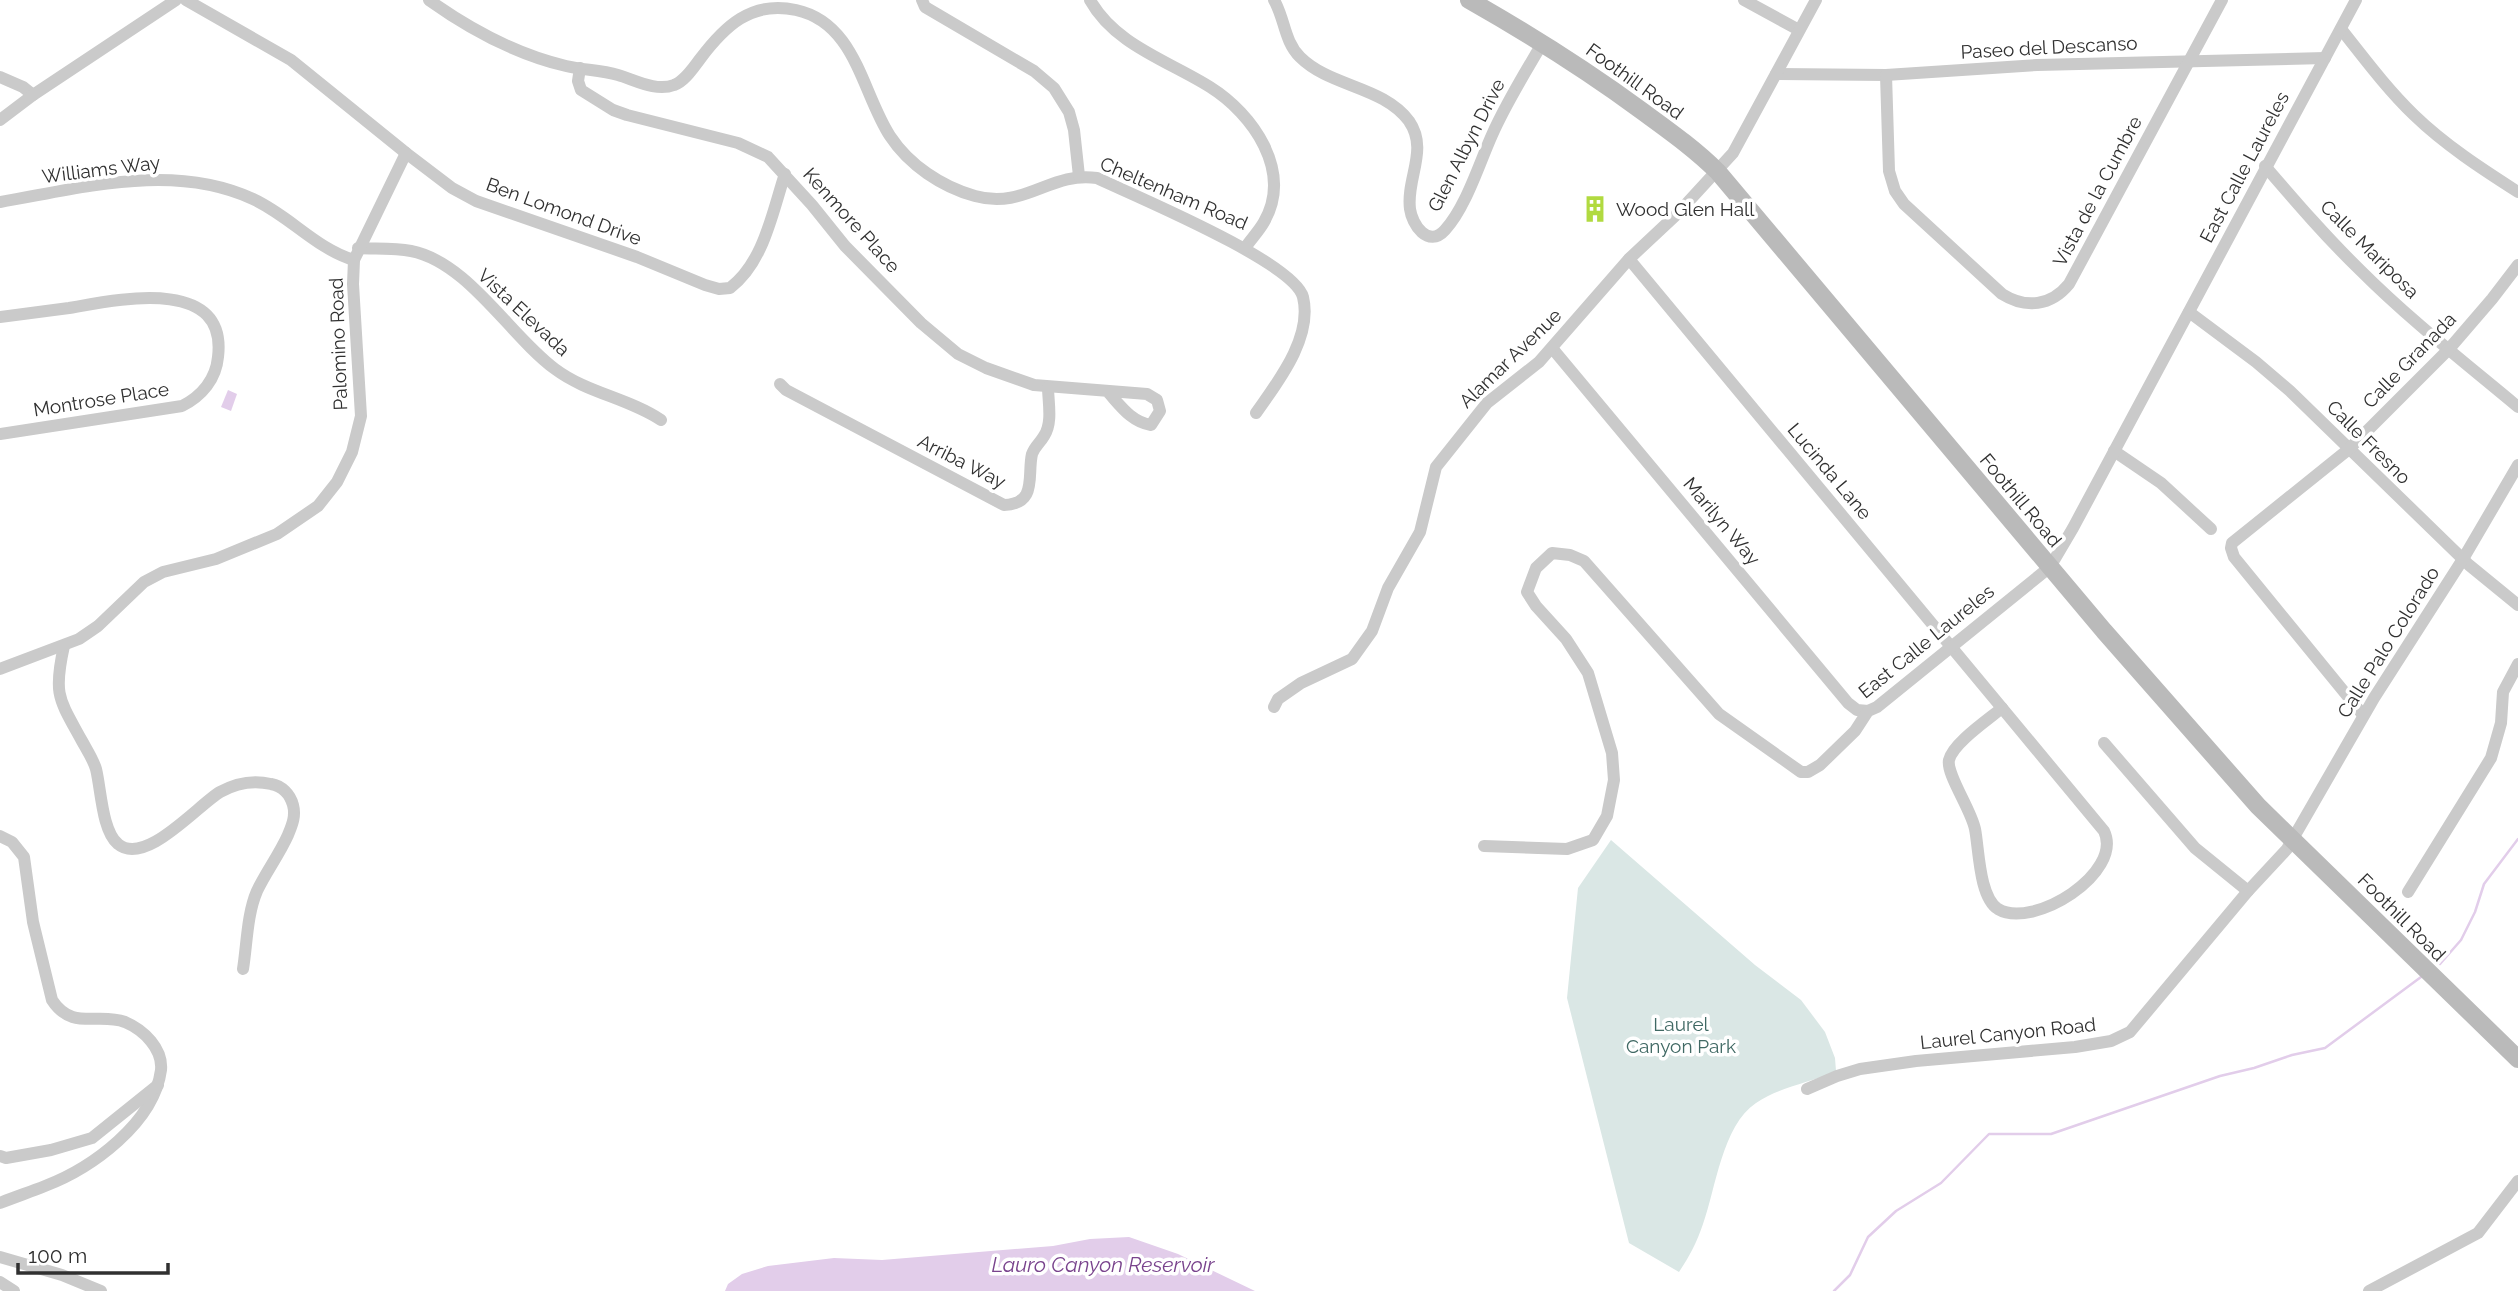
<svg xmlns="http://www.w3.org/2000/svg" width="2518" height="1291" font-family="Raleway,sans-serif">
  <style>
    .park { fill: #dae7e5 }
    .water { fill: #e2cdea }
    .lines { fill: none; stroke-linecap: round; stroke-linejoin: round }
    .stream { stroke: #e2cdea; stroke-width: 2.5 }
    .street { stroke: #cacaca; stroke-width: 12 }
    .secondary { stroke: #bababa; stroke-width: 18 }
    .labels { text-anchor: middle; stroke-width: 7; stroke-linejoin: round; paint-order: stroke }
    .street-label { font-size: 19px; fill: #303030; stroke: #fff }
    .poi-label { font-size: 19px; fill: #303030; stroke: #fff; text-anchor: start }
    .park-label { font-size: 19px; fill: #406964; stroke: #fff }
    .water-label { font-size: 21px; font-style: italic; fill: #79438d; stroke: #fff }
  </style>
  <rect width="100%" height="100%" fill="#fff"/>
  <path class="park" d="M 1611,840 L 1755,965 L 1801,1000 L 1825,1032 L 1835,1058 L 1836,1071 C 1810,1083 1779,1087 1756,1103 C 1722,1126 1716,1188 1703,1224 C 1697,1242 1689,1257 1679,1272 L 1629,1243 L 1567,998 L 1578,888 Z"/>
  <g class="water">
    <path d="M 228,390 L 237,394 L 231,411 L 221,407 Z"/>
    <path d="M 1129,1237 L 1178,1254 L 1255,1291 L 725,1291 L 728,1284 L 742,1274 L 768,1266 L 834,1258 L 882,1260 L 1053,1246 L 1090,1239 Z"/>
  </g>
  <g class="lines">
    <g class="stream">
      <path d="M 2440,964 L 2461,940 L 2475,912 L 2484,884 L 2518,839"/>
      <path d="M 1834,1291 L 1850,1275 L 1868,1237 L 1896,1211 L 1941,1183 L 1989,1134 L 2051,1134 L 2220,1076 L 2254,1068 L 2292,1055 L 2325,1048 L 2421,977"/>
    </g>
    <g class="street">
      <path d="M 186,0 L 291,60 L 406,153 L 452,188 L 476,201 L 637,257 L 705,285 L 719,289 L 730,288 C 764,262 772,213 785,174"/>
      <path d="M 429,0 C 471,30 515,54 566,66 C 583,70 601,70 618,75 C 635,80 656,92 674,85 C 685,81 693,68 700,59 C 724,27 751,0 796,10 C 856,23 862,93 890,136 C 909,165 942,187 975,196 C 1025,210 1050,171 1097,178 C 1135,196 1294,262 1303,297 C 1313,338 1277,383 1256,413"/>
      <path d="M 922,0 L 925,7 L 1034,71 L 1054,88 L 1069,112 L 1074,130 L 1079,176"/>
      <path d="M 1090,0 C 1115,45 1169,61 1210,87 C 1253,114 1293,171 1264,222 C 1259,231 1251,239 1245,248"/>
      <path d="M 1274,0 C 1285,19 1284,41 1300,57 C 1330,87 1383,86 1409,121 C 1429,150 1406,178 1410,209 C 1412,224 1428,249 1445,230 C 1466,207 1479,164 1492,135 C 1506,103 1525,73 1543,42"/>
      <path d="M 1744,0 L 1799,30"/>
      <path d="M 2341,29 C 2364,58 2387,89 2414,115 C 2445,145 2482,169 2518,192"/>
      <path d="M 580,68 L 578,81 L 581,90 L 613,110 L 627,115 L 738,143 L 768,157 L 812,205 L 845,246 L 921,323 L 958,354 L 986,368 L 1034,385 L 1147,394 L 1157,400 L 1160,411 L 1151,425 C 1131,422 1120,405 1107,391"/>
      <path d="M 1776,74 L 1886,75 L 2037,65 L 2325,58"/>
      <path d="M 1886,75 L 1889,171 L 1895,191 L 1904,204 L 2002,294 C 2026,309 2051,306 2069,284 L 2222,0"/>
      <path d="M 0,77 L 23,87 L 33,95"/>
      <path d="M 0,120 L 33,95 L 176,0"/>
      <path d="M 2265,166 C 2296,202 2326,237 2360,270 C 2409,319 2464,362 2518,407"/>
      <path d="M 0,202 C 83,188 173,162 253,199 C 290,216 315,248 354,260"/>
      <path d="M 358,248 C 375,249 394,248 411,251 C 468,262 510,336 555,369 C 587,393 628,398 661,420"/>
      <path d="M 1629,259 L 2002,708"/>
      <path d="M 2189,312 L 2256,362 L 2290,391 L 2469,565 L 2518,605"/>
      <path d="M 0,317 C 23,314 46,311 69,308 C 115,300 228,275 218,357 C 216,379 202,396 182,406 L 0,434"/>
      <path d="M 1552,348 L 1848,703 L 1857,710 L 1868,711"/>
      <path d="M 780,384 L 786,390 L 1004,505 C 1038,504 1027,475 1032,454 C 1035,446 1040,443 1044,436 C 1053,423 1048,401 1048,387"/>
      <path d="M 2114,451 L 2161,483 L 2211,529"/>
      <path d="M 64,646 C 53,695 59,699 82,741 C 87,750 93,759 96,769 C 101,789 102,831 118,844 C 145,867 198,805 220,792 C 236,783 254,780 271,784 C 282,786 290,794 293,805 C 296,816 292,825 288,835 C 279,855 266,872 257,891 C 247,914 247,944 243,969"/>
      <path d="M 0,669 L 79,639 L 98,626 L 144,582 L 163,572 L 216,559 L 277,534 L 318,506 L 337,482 L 352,452 L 361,416 L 353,284 L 354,260 L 406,153"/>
      <path d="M 1274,707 L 1278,699 L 1301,683 L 1352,659 L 1372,631 L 1388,588 L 1420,532 L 1436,467 L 1487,403 L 1539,362 L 1629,259 L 1677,214 L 1733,153 L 1816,0"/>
      <path d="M 2002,708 L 2104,831 C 2124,873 2033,930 1998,909 C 1979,897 1979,849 1975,829 C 1971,809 1946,774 1949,760 C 1953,743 1989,719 2002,708 Z"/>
      <path d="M 2363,715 L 2234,557 L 2231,548 L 2232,543 L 2349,449 L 2449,349 L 2492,299 L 2518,265"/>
      <path d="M 2104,743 L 2195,848 L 2248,891"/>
      <path d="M 0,836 L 12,842 L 24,857 L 33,922 L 52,1000 C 72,1031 98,1012 125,1022 C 144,1030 163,1049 161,1070 C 154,1123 92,1168 45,1186 C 30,1192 15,1197 0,1203"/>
      <path d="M 1484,846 L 1567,849 L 1593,840 L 1607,816 L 1614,780 L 1612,753 L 1588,673 L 1566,639 L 1536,606 L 1527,592 L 1536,568 L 1552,553 L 1570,555 L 1584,561 L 1719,714 L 1801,772 L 1808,772 L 1820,765 L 1855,731 L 1868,711 L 1877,707 L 2050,567 L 2073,528 L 2356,0"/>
      <path d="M 2408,892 L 2491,758 L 2501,723 L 2503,692 L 2518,664"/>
      <path d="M 1807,1089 L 1837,1076 L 1860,1069 L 1916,1061 L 2075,1047 L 2111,1041 L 2130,1032 L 2248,891 L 2287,849 L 2374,698 L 2463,559 L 2518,465"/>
      <path d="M 0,1156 L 6,1158 L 51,1150 L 92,1138 L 158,1085"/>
      <path d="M 0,1257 L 62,1275 L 101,1291"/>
      <path d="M 0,1282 L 14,1291"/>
      <path d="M 2369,1291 L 2478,1233 L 2518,1181"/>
    </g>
    <path class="secondary" d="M 1469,0 C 1529,34 1586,70 1642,111 C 1668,130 1695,149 1718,172 L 2104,631 L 2258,806 L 2518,1059"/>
  </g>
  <defs>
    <symbol id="building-bare" viewBox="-9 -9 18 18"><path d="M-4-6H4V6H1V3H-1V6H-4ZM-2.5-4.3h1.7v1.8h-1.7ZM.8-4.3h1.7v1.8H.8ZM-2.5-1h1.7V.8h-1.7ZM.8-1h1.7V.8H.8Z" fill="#b1da40" stroke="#fff" stroke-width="2.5" paint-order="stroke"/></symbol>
  </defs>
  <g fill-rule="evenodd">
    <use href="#building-bare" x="1576" y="190" width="38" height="38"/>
  </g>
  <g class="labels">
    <g class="street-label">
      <text transform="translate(2049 47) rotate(-3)" y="7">Paseo del Descanso</text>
      <text transform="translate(1635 81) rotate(36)" y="7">Foothill Road</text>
      <text transform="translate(1466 145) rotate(-63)" y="7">Glen Albyn Drive</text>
      <text transform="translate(2244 167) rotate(-62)" y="7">East Calle Laureles</text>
      <text transform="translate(101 169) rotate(-7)" y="7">Williams Way</text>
      <text transform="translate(2097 191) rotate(-62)" y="7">Vista de la Cumbre</text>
      <text transform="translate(1174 193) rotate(23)" y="7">Cheltenham Road</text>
      <text transform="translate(564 211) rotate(20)" y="7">Ben Lomond Drive</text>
      <text transform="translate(852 220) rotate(48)" y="7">Kenmore Place</text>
      <text transform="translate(2370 249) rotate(45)" y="7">Calle Mariposa</text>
      <text transform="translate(524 312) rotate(43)" y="7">Vista Elevada</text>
      <text transform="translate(338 344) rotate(-92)" y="7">Palomino Road</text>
      <text transform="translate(1510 358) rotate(-44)" y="7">Alamar Avenue</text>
      <text transform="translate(2409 360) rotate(-46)" y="7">Calle Granada</text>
      <text transform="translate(101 399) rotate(-9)" y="7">Montrose Place</text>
      <text transform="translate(2369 442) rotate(45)" y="7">Calle Fresno</text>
      <text transform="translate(962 461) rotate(27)" y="7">Arriba Way</text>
      <text transform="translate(1830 471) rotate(50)" y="7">Lucinda Lane</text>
      <text transform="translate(2021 500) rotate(50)" y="7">Foothill Road</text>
      <text transform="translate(1722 521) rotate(50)" y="7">Marilyn Way</text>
      <text transform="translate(1926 641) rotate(-39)" y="7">East Calle Laureles</text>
      <text transform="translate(2388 642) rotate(-58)" y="7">Calle Palo Colorado</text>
      <text transform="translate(2402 917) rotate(45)" y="7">Foothill Road</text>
      <text transform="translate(2008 1033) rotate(-6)" y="7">Laurel Canyon Road</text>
    </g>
    <g class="poi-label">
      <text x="1616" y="216">Wood Glen Hall</text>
    </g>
    <g class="park-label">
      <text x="1681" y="1031">Laurel<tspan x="1681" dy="22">Canyon Park</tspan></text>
    </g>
    <g class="water-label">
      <text x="1103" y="1272">Lauro Canyon Reservoir</text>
    </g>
  </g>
  <path d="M18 1263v10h150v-10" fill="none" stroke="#303030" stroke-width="3.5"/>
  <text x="28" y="1263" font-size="21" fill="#303030" stroke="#ffffff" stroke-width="5" paint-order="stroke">100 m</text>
</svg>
